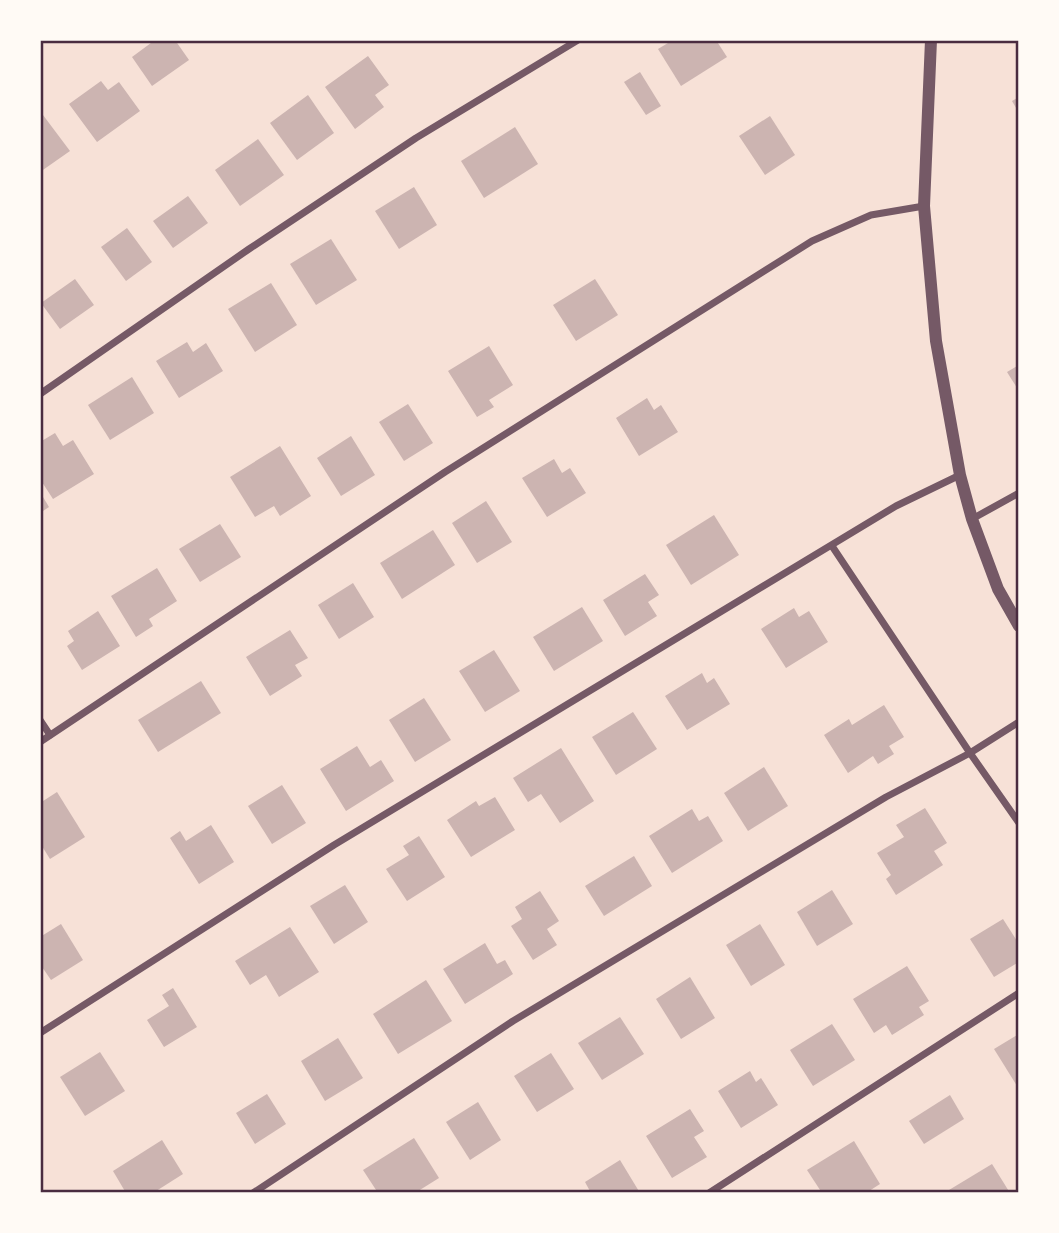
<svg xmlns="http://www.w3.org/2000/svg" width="1059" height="1233" font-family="'Work Sans',sans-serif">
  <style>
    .building { fill: #ccb4b1 }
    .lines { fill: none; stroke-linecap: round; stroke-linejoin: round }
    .minor { stroke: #755966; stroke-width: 7 }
    .tertiary { stroke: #755966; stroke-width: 12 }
    .neatline { fill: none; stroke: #4a2c40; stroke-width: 2.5 }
  </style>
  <rect width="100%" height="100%" fill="#f7e1d7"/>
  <g class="building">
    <path d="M 155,40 L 175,40 L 189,60 L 152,86 L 132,57 Z"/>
    <path d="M 673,40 L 716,40 L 727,57 L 681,86 L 658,49 Z"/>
    <path d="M 368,56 L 389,85 L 375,95 L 384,107 L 355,129 L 325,87 Z"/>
    <path d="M 640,72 L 661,106 L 646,115 L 624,82 Z"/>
    <path d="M 101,81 L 108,90 L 119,82 L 140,111 L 97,142 L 69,104 Z"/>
    <path d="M 308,95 L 334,133 L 297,160 L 270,123 Z"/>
    <path d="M 1019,97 L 1019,113 L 1012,101 Z"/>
    <path d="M 43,115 L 70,151 L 40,172 L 40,116 Z"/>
    <path d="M 770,116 L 795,155 L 765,175 L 739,136 Z"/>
    <path d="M 515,127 L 538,164 L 484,198 L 461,161 Z"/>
    <path d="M 258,139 L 284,175 L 240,206 L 215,170 Z"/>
    <path d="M 414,187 L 437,225 L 399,249 L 375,211 Z"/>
    <path d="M 188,196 L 208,223 L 173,248 L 153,221 Z"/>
    <path d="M 127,228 L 152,262 L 126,281 L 101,247 Z"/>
    <path d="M 331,239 L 357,280 L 316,305 L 290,264 Z"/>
    <path d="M 75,279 L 94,305 L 60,329 L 41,303 Z"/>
    <path d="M 595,279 L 618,315 L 576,341 L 553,305 Z"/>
    <path d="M 271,283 L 297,325 L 255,352 L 228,309 Z"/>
    <path d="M 187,342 L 193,352 L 206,343 L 223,371 L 179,398 L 156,361 Z"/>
    <path d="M 489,346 L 513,385 L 489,400 L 494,407 L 477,417 L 448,371 Z"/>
    <path d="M 1019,365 L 1019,391 L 1007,372 Z"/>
    <path d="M 132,377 L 154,413 L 110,440 L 88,405 Z"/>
    <path d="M 647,398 L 654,410 L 661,405 L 678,432 L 639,456 L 616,418 Z"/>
    <path d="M 408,404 L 433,443 L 404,461 L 379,422 Z"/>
    <path d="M 55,433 L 63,446 L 73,440 L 94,474 L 53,499 L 40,479 L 40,442 Z"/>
    <path d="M 351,436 L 375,475 L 341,496 L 317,458 Z"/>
    <path d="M 280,446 L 311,496 L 280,516 L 274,506 L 255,517 L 230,477 Z"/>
    <path d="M 554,459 L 562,473 L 570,468 L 586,493 L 547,517 L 522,478 Z"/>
    <path d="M 40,492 L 49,507 L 40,513 Z"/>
    <path d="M 486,501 L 512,542 L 477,563 L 452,523 Z"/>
    <path d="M 714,515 L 739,555 L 691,585 L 666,545 Z"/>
    <path d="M 220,524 L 241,557 L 200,582 L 179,549 Z"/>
    <path d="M 433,530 L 455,565 L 402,599 L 380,563 Z"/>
    <path d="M 157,568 L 177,601 L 149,619 L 153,626 L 136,637 L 111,596 Z"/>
    <path d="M 645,574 L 659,595 L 648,602 L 657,616 L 625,636 L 603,600 Z"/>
    <path d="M 353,583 L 374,617 L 339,639 L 318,605 Z"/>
    <path d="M 582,607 L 603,641 L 554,671 L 533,637 Z"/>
    <path d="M 794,608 L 799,617 L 809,611 L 828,642 L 786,668 L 761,629 Z"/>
    <path d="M 98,611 L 120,646 L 82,670 L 67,646 L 74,641 L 68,631 Z"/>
    <path d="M 290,630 L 308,658 L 295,665 L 302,676 L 270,696 L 246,657 Z"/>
    <path d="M 494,650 L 520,691 L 485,712 L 459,671 Z"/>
    <path d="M 702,673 L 707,683 L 714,678 L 730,704 L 687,730 L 665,696 Z"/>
    <path d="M 201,681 L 221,713 L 158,752 L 138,720 Z"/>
    <path d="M 424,698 L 451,740 L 415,762 L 389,720 Z"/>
    <path d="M 884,705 L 904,737 L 889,746 L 894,754 L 878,764 L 873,756 L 848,773 L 824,735 L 849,719 L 852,725 Z"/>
    <path d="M 633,712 L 657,749 L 616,775 L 592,737 Z"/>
    <path d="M 357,746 L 370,767 L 381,760 L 394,781 L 346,811 L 320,769 Z"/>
    <path d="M 561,748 L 594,801 L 560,823 L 541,794 L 528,802 L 513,778 Z"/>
    <path d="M 764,767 L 788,806 L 748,831 L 724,793 Z"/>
    <path d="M 282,785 L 306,823 L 272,844 L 248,806 Z"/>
    <path d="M 57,792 L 85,837 L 50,859 L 40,843 L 40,803 Z"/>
    <path d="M 495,797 L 515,830 L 471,857 L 447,820 L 476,801 L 479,806 Z"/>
    <path d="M 925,808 L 947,843 L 934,851 L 943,865 L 896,895 L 886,879 L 891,875 L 877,853 L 904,837 L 896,825 Z"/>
    <path d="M 692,809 L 699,821 L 708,816 L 723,841 L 672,873 L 649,836 Z"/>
    <path d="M 211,825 L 234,862 L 199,884 L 170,838 L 180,831 L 186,841 Z"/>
    <path d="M 419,836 L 445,877 L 407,901 L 386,869 L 409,855 L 403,846 Z"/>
    <path d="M 634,856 L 652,886 L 604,916 L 585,886 Z"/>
    <path d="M 345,885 L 368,922 L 334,944 L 310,906 Z"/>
    <path d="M 832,890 L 853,924 L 817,946 L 797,912 Z"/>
    <path d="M 540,891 L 559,921 L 547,929 L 557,945 L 533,960 L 511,926 L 522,919 L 515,907 Z"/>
    <path d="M 1003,919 L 1019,944 L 1019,962 L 994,977 L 970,939 Z"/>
    <path d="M 61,924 L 83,960 L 51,980 L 40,964 L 40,937 Z"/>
    <path d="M 760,924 L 785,965 L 751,986 L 726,945 Z"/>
    <path d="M 290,927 L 319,972 L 279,997 L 266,975 L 250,985 L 235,961 Z"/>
    <path d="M 485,943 L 497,964 L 505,960 L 513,974 L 465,1004 L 443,969 Z"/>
    <path d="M 907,966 L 929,1001 L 919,1007 L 924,1015 L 892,1035 L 886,1025 L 874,1033 L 853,999 Z"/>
    <path d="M 690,977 L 715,1018 L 681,1039 L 656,999 Z"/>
    <path d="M 426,980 L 452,1021 L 398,1054 L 373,1014 Z"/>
    <path d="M 173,988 L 197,1027 L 164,1047 L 147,1020 L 169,1006 L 162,995 Z"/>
    <path d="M 620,1017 L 644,1054 L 602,1080 L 578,1043 Z"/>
    <path d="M 832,1024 L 855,1060 L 813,1086 L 790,1050 Z"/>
    <path d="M 1019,1034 L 1019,1089 L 994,1049 Z"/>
    <path d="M 338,1038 L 363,1078 L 325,1101 L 301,1061 Z"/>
    <path d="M 100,1052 L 125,1091 L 85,1116 L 60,1077 Z"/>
    <path d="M 551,1053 L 574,1089 L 537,1112 L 514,1076 Z"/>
    <path d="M 750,1071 L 756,1082 L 761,1078 L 778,1105 L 741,1128 L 718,1091 Z"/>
    <path d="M 267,1094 L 286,1124 L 255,1144 L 236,1113 Z"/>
    <path d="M 950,1095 L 964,1119 L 924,1144 L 909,1121 Z"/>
    <path d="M 478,1102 L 501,1140 L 470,1160 L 446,1122 Z"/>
    <path d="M 690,1109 L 704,1131 L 694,1137 L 707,1157 L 672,1178 L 646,1136 Z"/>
    <path d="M 414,1138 L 439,1178 L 415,1193 L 378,1193 L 363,1170 Z"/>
    <path d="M 162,1140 L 183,1174 L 153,1193 L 126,1193 L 113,1171 Z"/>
    <path d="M 854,1141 L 880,1184 L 866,1193 L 822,1193 L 807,1170 Z"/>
    <path d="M 620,1160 L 640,1193 L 591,1193 L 585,1182 Z"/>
    <path d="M 992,1164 L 1010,1193 L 951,1193 L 949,1190 Z"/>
  </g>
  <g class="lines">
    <g class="minor">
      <path d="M 40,394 L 249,249 L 416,138 L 578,40"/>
      <path d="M 972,519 L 1019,493"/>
      <path d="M 832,546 L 970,753 L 1019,823"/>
      <path d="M 40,720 L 50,735"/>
      <path d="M 40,742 L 445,472 L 812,241 L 871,215 L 924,206"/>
      <path d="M 40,1033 L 334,845 L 896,506 L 960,475"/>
      <path d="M 253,1193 L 513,1021 L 886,797 L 970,753 L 1019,722"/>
      <path d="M 709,1193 L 1019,993"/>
    </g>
    <path class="tertiary" d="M 931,40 L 924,206 L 936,341 L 960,475 L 972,519 L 998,589 L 1019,626"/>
  </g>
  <rect width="1059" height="1233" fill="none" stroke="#fffaf5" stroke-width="84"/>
  <rect x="42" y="42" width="975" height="1149" class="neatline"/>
</svg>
